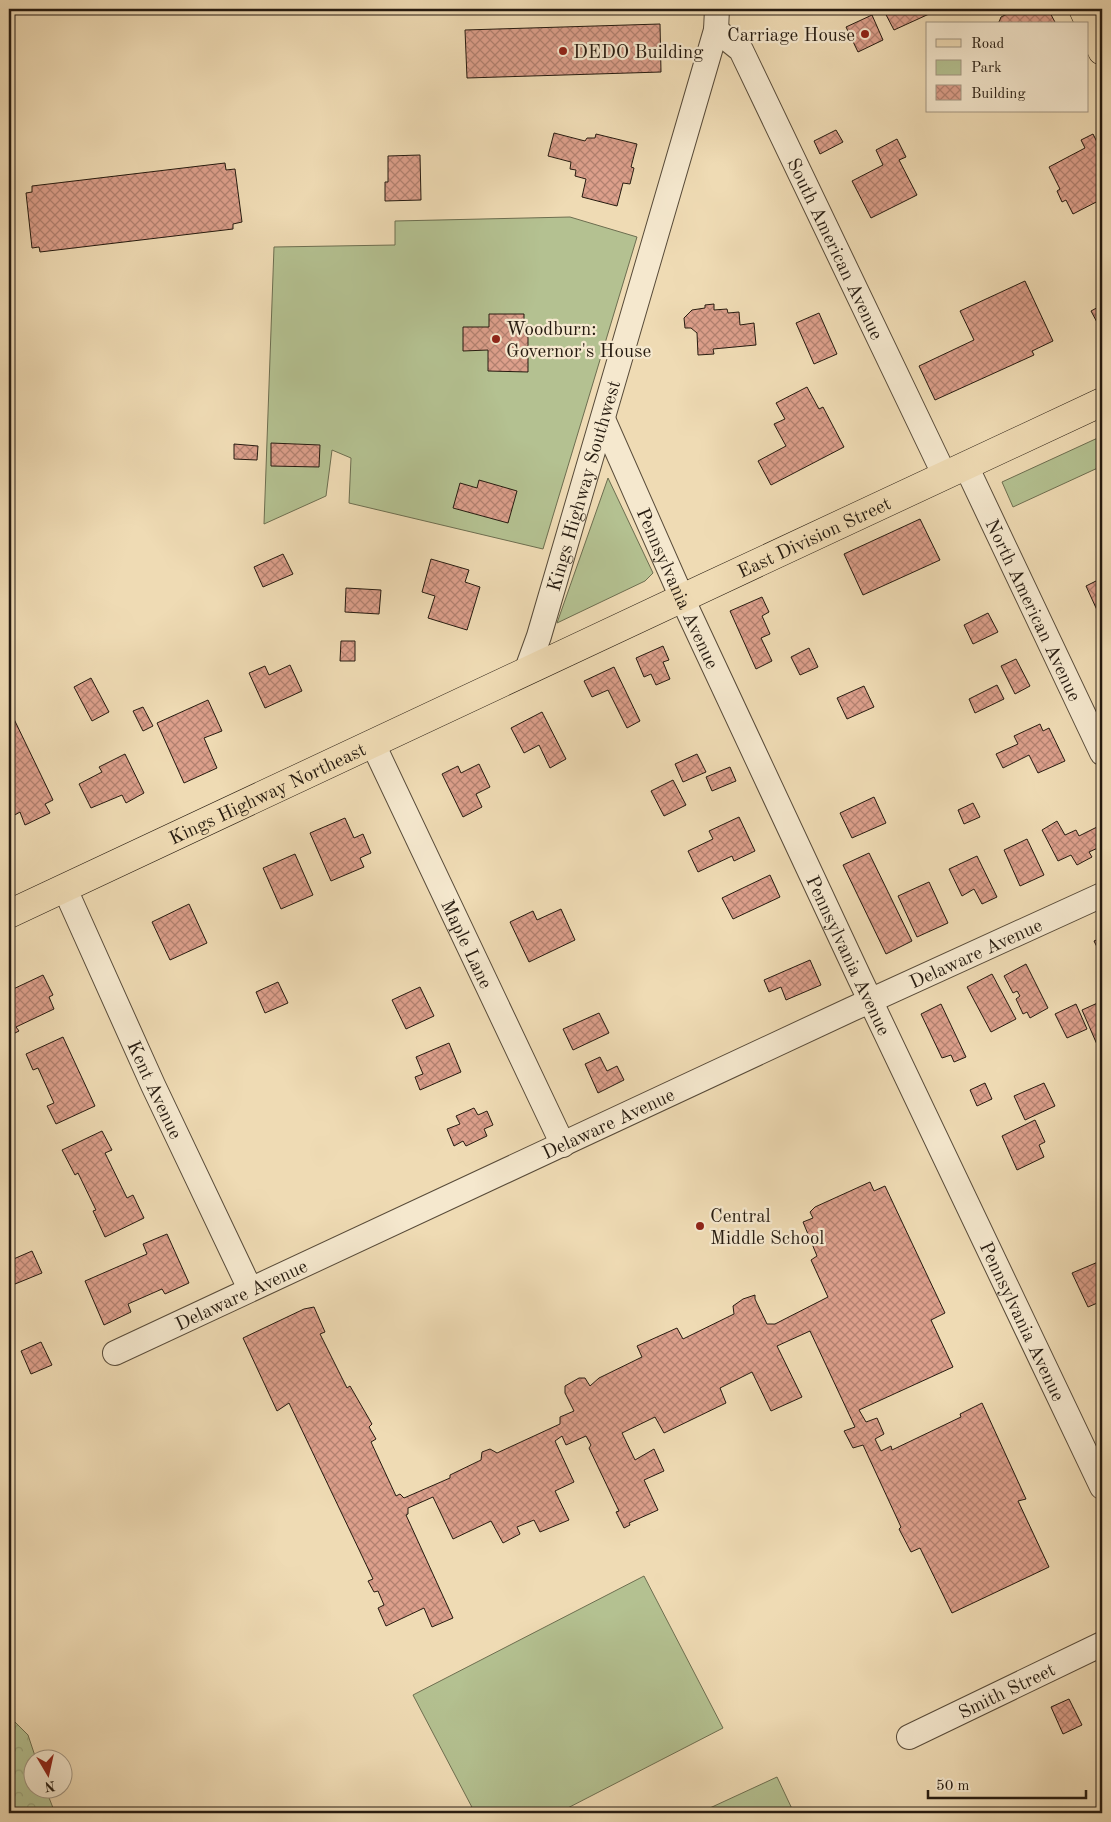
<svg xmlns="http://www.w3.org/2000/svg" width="1111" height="1822" font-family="'Old Standard TT',serif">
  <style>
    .forest { fill: url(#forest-crowns); stroke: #6d6e50 }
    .green { fill: #b4c191; stroke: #6d6e50 }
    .building { fill: url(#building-cross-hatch); stroke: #261b10 }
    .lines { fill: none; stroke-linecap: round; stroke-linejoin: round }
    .minor-casing { stroke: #584b39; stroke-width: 26 }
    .major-casing { stroke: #261b10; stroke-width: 29 }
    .highway-casing { stroke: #261b10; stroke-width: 29 }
    .minor { stroke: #f5e8ce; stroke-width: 24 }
    .major { stroke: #efdbb4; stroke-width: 28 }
    .highway { stroke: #efdbb4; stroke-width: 28 }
    .poi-dot { fill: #8f2418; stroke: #f5e8ce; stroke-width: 2 }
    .labels { text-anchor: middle; stroke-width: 4.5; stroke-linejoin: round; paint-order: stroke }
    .poi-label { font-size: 19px; fill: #261b10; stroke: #f5e8ce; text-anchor: start }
    .street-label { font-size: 19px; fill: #261b10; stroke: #f5e8ce }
  </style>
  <defs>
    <pattern id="forest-crowns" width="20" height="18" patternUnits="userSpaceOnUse" patternTransform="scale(1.25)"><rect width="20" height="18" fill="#b4c191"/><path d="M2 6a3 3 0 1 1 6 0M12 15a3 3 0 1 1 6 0" fill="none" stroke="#9ba57c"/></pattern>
    <pattern id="building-cross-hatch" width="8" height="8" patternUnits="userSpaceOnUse" patternTransform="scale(1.25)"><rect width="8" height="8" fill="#dc9f8b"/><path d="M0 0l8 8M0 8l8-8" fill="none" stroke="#b28170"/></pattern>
  </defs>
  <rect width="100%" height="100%" fill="#efdbb4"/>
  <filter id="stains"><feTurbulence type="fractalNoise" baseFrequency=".004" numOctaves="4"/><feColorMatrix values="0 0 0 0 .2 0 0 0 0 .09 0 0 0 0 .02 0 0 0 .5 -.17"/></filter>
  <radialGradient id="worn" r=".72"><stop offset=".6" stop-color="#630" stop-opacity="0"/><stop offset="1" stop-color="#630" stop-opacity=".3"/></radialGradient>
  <path class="forest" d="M 9,1716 L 28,1735 L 36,1759 L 32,1760 L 32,1790 L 46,1790 L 55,1813 L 15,1813 L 9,1801 Z"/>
  <g class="green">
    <path d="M 570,217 L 637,237 L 543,549 L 349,503 L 351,458 L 332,450 L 326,496 L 264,524 L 274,247 L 395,245 L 395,221 Z"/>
    <path d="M 1102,436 L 1102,466 L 1013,507 L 1002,482 Z"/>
    <path d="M 608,478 L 653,573 L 645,581 L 557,623 Z"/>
    <path d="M 644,1576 L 723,1728 L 558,1813 L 475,1813 L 413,1695 Z"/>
    <path d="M 777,1777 L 794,1813 L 699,1813 Z"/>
  </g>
  <g class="building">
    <path d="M 883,9 L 940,9 L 894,30 Z"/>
    <path d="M 1017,9 L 1048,9 L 1056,24 L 995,24 L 999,22 L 1001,17 Z"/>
    <path d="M 872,15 L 883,40 L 858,52 L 846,27 Z"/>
    <path d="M 660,24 L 661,72 L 467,78 L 465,30 Z"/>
    <path d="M 836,130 L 843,142 L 820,154 L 814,141 Z"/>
    <path d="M 554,133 L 585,141 L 587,138 L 595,138 L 596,134 L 637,144 L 631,167 L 634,168 L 630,184 L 623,183 L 617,206 L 582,197 L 586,179 L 575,176 L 576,170 L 570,169 L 571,162 L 548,156 Z"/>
    <path d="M 1093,134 L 1102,152 L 1102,199 L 1073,214 L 1066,200 L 1062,202 L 1057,191 L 1060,189 L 1049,167 L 1085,148 L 1081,140 Z"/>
    <path d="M 897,139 L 906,157 L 899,160 L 917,195 L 871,218 L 852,181 L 883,165 L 876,150 Z"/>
    <path d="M 420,155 L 421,200 L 385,201 L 385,182 L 388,182 L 388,156 Z"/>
    <path d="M 225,163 L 226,170 L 235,169 L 242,222 L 233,224 L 233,229 L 40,252 L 39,247 L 32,248 L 26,193 L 32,192 L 32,186 Z"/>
    <path d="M 1025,281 L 1053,341 L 1032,351 L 1034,355 L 935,400 L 919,366 L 974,340 L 960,311 Z"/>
    <path d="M 714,304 L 714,310 L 727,309 L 728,313 L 739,312 L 740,325 L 754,323 L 756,345 L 713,349 L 714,354 L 698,355 L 697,333 L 691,328 L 685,328 L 684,318 L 692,310 L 705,308 L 705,305 Z"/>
    <path d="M 1102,305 L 1102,325 L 1099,326 L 1091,311 Z"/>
    <path d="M 819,313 L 837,354 L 814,364 L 796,323 Z"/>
    <path d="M 489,314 L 524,314 L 524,325 L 528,326 L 528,372 L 488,371 L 488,350 L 463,351 L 463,327 L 489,327 Z"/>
    <path d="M 807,387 L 819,409 L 823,407 L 844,447 L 771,485 L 758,461 L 786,446 L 774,424 L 785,419 L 776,403 Z"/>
    <path d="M 271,443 L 320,445 L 319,467 L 271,466 Z"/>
    <path d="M 234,444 L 258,446 L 257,460 L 234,459 Z"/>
    <path d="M 479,480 L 517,491 L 508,523 L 453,508 L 460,483 L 477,488 Z"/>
    <path d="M 920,519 L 940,560 L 863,595 L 844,554 Z"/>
    <path d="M 283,554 L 293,574 L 263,587 L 254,567 Z"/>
    <path d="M 431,559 L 469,570 L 465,582 L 480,587 L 467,630 L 428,618 L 435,596 L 422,592 Z"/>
    <path d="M 1102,578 L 1102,621 L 1086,586 Z"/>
    <path d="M 346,588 L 381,590 L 379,614 L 345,612 Z"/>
    <path d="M 762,597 L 769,612 L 762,616 L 770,634 L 761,638 L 772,661 L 756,669 L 730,611 Z"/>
    <path d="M 988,613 L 998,632 L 973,644 L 964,625 Z"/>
    <path d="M 341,641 L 355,641 L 355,661 L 340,661 Z"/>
    <path d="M 663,646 L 669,660 L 663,662 L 670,679 L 656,685 L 651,674 L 644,677 L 636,658 Z"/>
    <path d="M 809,648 L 818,667 L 800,675 L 791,657 Z"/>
    <path d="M 1016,659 L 1030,686 L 1015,694 L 1001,666 Z"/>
    <path d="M 290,665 L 302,691 L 265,708 L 249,673 L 265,666 L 269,675 Z"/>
    <path d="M 614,667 L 640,721 L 627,728 L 608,690 L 592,697 L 584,681 Z"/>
    <path d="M 91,678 L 109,712 L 92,721 L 74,687 Z"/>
    <path d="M 997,685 L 1004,699 L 975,713 L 969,699 Z"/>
    <path d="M 864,686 L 874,707 L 847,719 L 837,698 Z"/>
    <path d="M 208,700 L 222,731 L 204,738 L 217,768 L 184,783 L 157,723 Z"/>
    <path d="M 143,707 L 153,726 L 143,731 L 133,711 Z"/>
    <path d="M 542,712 L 566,759 L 550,768 L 539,745 L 524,753 L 511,728 Z"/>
    <path d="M 13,717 L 53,800 L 45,804 L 50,813 L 25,825 L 20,812 L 13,816 L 9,807 L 9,719 Z"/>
    <path d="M 1040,724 L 1043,731 L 1049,728 L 1065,761 L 1038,773 L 1029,755 L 1003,768 L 996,754 L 1018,744 L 1014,736 Z"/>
    <path d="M 125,754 L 144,793 L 126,803 L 122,795 L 91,808 L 79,784 L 102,772 L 99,767 Z"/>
    <path d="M 697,754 L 706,772 L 683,782 L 675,764 Z"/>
    <path d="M 479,764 L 490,787 L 476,794 L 482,807 L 463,817 L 442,774 L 458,766 L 461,773 Z"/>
    <path d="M 730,767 L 736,781 L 712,791 L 706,777 Z"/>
    <path d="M 673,780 L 686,805 L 664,816 L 651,791 Z"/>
    <path d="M 874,797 L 886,823 L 852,838 L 840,813 Z"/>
    <path d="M 973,803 L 980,817 L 964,824 L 958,810 Z"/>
    <path d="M 739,817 L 755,851 L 734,861 L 732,856 L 698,872 L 688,851 L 713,839 L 709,831 Z"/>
    <path d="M 345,818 L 354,838 L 363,834 L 371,853 L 360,858 L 364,867 L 331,881 L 310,833 Z"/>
    <path d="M 1057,821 L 1065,835 L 1076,830 L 1079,836 L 1097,827 L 1102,836 L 1102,846 L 1089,852 L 1092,857 L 1077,865 L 1071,855 L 1058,861 L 1042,830 Z"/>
    <path d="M 1027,839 L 1044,875 L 1020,886 L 1004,850 Z"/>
    <path d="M 869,853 L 912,941 L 886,954 L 843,865 Z"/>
    <path d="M 295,854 L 313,895 L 281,909 L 263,868 Z"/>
    <path d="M 977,856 L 997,897 L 982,904 L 974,889 L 962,896 L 949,869 Z"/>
    <path d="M 770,875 L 780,897 L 733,919 L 722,898 Z"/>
    <path d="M 929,882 L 948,923 L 917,937 L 898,896 Z"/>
    <path d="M 189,904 L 207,943 L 170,960 L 152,922 Z"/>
    <path d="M 561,909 L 575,940 L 529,962 L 510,922 L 533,911 L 537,920 Z"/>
    <path d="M 1102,930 L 1102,949 L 1099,951 L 1094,941 L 1101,938 L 1098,932 Z"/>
    <path d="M 810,960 L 821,985 L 786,1000 L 781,987 L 769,992 L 764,980 Z"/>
    <path d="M 1026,964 L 1048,1008 L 1030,1018 L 1027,1012 L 1023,1014 L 1016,999 L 1020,996 L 1017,991 L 1013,993 L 1004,976 Z"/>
    <path d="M 992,974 L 1016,1019 L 991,1032 L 967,987 Z"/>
    <path d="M 43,975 L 53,995 L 49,997 L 54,1009 L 16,1027 L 19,1031 L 9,1036 L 9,991 Z"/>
    <path d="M 278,982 L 288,1003 L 265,1013 L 256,992 Z"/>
    <path d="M 420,987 L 434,1016 L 406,1029 L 392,1000 Z"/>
    <path d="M 1102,1001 L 1102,1047 L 1099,1049 L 1082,1010 Z"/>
    <path d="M 941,1004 L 966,1057 L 954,1062 L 951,1055 L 942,1058 L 921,1014 Z"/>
    <path d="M 1076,1004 L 1087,1029 L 1067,1038 L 1055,1014 Z"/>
    <path d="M 599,1013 L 609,1033 L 573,1050 L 563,1029 Z"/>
    <path d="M 63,1037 L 95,1106 L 56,1124 L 47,1106 L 54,1103 L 38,1068 L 33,1070 L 26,1054 Z"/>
    <path d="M 449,1043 L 461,1072 L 420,1090 L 415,1077 L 423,1074 L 416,1057 Z"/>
    <path d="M 600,1057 L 607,1071 L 617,1066 L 624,1080 L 598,1093 L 585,1064 Z"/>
    <path d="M 985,1083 L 992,1099 L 977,1106 L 970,1090 Z"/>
    <path d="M 1044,1083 L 1055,1106 L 1025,1120 L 1014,1096 Z"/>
    <path d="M 474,1108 L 478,1115 L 487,1111 L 493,1125 L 484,1129 L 487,1136 L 466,1146 L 463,1141 L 454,1146 L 447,1129 L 460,1124 L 456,1116 Z"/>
    <path d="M 1035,1120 L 1045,1142 L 1039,1145 L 1044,1157 L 1017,1170 L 1002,1136 Z"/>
    <path d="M 102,1131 L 112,1150 L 105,1153 L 127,1198 L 133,1195 L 144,1218 L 105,1237 L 93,1211 L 96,1210 L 78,1173 L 75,1175 L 62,1150 Z"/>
    <path d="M 870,1182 L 874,1191 L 885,1186 L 945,1313 L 931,1320 L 953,1367 L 859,1410 L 866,1422 L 877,1418 L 884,1434 L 875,1439 L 881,1451 L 891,1446 L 892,1450 L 961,1417 L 960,1414 L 982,1403 L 1026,1499 L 1018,1501 L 1049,1567 L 952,1613 L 920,1548 L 911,1552 L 899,1529 L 901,1527 L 863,1445 L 853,1448 L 844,1431 L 855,1427 L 810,1331 L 777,1346 L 802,1397 L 771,1411 L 752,1372 L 720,1388 L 726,1403 L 664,1433 L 655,1417 L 622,1433 L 635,1460 L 654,1449 L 664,1471 L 644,1480 L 658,1510 L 629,1523 L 630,1525 L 624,1528 L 616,1512 L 619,1511 L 589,1448 L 591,1445 L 586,1436 L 566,1445 L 562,1436 L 555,1441 L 574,1482 L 555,1491 L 569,1520 L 540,1532 L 534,1520 L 517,1527 L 520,1534 L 503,1543 L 491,1521 L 453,1539 L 433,1497 L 408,1508 L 408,1514 L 406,1515 L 453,1618 L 432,1627 L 424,1608 L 386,1626 L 378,1608 L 384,1605 L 378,1591 L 374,1592 L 368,1581 L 373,1579 L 289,1403 L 277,1411 L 243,1338 L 304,1309 L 314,1307 L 325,1332 L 320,1334 L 347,1388 L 350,1386 L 372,1424 L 369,1427 L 376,1439 L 371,1442 L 396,1496 L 400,1494 L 404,1498 L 450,1478 L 450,1475 L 481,1460 L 482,1452 L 490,1449 L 497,1453 L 560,1424 L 560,1417 L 574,1411 L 565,1393 L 565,1386 L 579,1378 L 585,1378 L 590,1386 L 599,1378 L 642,1357 L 637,1346 L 677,1328 L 683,1339 L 734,1314 L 733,1306 L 743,1299 L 755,1295 L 755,1299 L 767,1324 L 775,1324 L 828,1297 L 811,1260 L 817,1256 L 803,1222 L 813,1218 L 810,1212 L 815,1207 Z"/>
    <path d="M 167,1234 L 189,1283 L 165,1294 L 162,1289 L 128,1304 L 131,1312 L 104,1325 L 85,1281 L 147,1254 L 143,1244 Z"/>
    <path d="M 32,1251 L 42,1273 L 15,1284 L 9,1269 L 9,1261 Z"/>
    <path d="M 1098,1262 L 1102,1272 L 1102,1301 L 1088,1307 L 1072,1273 Z"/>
    <path d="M 41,1342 L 52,1365 L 31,1374 L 21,1351 Z"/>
    <path d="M 1069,1699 L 1082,1725 L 1063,1734 L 1051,1707 Z"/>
  </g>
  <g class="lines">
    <defs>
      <g id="minor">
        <path id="s1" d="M 716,30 L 741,50 L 945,476"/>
        <path id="s2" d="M 603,419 L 682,598 L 860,979 L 1102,1487"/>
        <path id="s3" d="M 966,466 L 1102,753"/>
        <path id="s4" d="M 526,672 L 539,636 L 716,30 L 717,9"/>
        <path id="s5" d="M 373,744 L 563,1145"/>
        <path id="s6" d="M 65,889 L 153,1085 L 250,1289"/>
        <path id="s7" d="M 115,1353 L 852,1009 L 1102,895"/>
        <path id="s8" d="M 909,1737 L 1102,1644"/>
      </g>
      <path id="major" d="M 1083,9 L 1102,51"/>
      <g id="highway">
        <path id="s9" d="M 9,914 L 706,587 L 1102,402"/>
      </g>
    </defs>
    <use href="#minor" class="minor-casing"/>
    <use href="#major" class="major-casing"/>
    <use href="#highway" class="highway-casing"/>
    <use href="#minor" class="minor"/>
    <use href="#major" class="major"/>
    <use href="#highway" class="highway"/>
  </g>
  <g class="poi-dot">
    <circle cx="865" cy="34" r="5"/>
    <circle cx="563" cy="51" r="5"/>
    <circle cx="496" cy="339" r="5"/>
    <circle cx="700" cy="1226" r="5"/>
  </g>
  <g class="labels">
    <g class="poi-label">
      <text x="855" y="41" text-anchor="end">Carriage House</text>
      <text x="573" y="58">DEDO Building</text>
      <text x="506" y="335">Woodburn:<tspan x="506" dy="22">Governor's House</tspan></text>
      <text x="710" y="1222">Central<tspan x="710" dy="22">Middle School</tspan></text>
    </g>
    <g class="street-label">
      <text dy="7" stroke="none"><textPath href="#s1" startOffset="252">South American Avenue</textPath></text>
      <text dy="7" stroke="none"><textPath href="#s4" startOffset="195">Kings Highway Southwest</textPath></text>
      <text dy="7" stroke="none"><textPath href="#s9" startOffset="889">East Division Street</textPath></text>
      <text dy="7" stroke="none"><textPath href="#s2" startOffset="185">Pennsylvania Avenue</textPath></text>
      <text dy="7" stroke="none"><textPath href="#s3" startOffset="159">North American Avenue</textPath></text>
      <text dy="7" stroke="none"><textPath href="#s9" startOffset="285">Kings Highway Northeast</textPath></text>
      <text dy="7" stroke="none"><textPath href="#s5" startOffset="221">Maple Lane</textPath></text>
      <text dy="7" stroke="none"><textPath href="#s7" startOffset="949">Delaware Avenue</textPath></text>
      <text dy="7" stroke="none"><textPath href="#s2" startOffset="590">Pennsylvania Avenue</textPath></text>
      <text dy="7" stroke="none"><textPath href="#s6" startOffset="220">Kent Avenue</textPath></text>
      <text dy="7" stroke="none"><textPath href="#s7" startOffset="544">Delaware Avenue</textPath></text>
      <text dy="7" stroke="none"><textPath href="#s7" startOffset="139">Delaware Avenue</textPath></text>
      <text dy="7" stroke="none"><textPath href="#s2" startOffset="995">Pennsylvania Avenue</textPath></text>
      <text dy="7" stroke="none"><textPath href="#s8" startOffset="108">Smith Street</textPath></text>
    </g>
  </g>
  <rect width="1111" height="1822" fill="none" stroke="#efdbb4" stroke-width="30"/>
  <rect x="10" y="10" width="1091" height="1802" fill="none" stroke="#261b10" stroke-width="2.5"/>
  <rect x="15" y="15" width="1081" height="1792" fill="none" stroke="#261b10"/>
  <rect x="926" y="22" width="162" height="90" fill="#f5e8ce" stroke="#a29682"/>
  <rect x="936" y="39" width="25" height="8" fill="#efdbb4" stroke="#a29682"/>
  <text x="971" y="48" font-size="15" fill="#261b10">Road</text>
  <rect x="936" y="60" width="25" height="15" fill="#b4c191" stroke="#a29682"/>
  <text x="971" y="72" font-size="15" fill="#261b10">Park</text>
  <rect x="936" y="85" width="25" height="15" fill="url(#building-cross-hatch)" stroke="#a29682"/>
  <text x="971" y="98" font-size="15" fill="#261b10">Building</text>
  <g transform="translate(48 1774) rotate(171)"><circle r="24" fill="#f5e8ce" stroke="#a29682"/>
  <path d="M0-4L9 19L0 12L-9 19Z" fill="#8f2418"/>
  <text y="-8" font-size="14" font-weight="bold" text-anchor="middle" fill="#261b10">N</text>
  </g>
  <path d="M928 1790v8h158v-8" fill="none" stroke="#261b10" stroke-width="2.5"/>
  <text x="936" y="1790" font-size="15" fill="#261b10" stroke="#f5e8ce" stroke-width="4" paint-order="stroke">50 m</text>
  <rect width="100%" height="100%" filter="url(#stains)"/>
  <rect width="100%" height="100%" fill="url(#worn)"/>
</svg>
